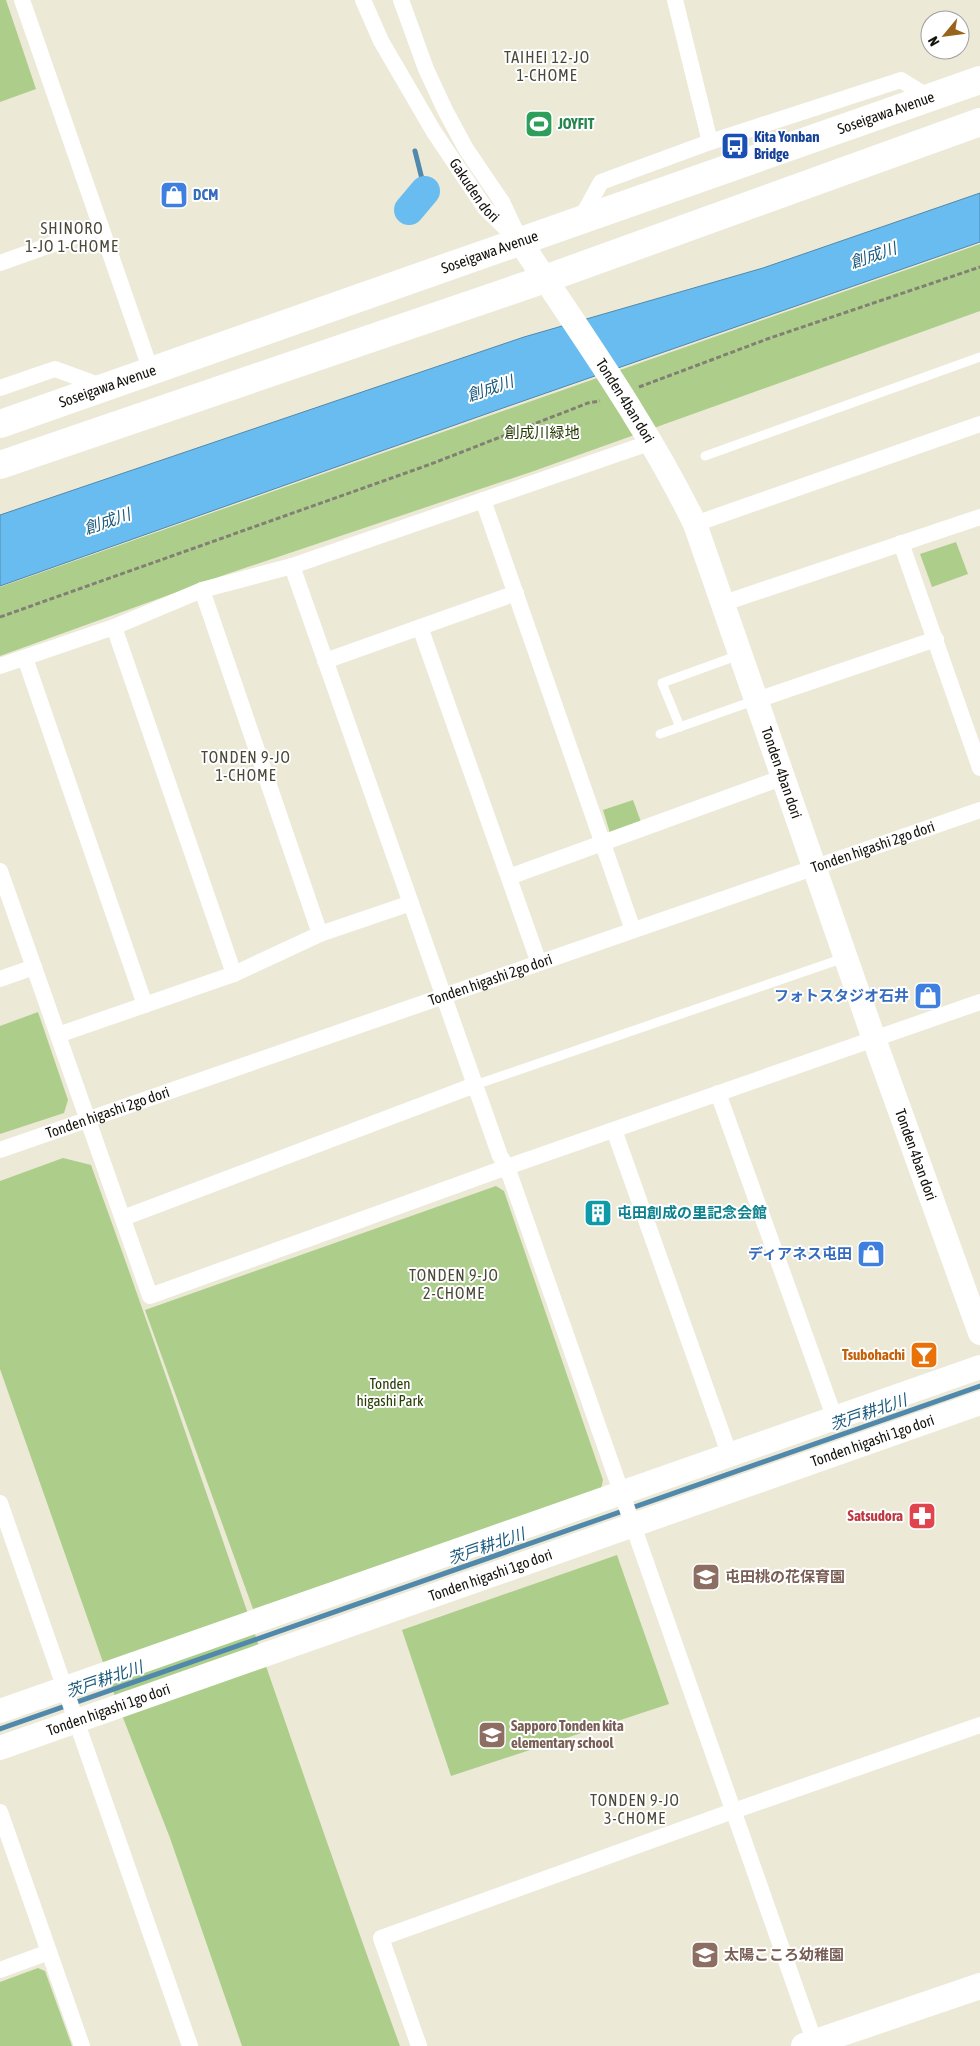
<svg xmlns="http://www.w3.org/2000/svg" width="980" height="2046" font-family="'Asap Condensed','Noto Sans JP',sans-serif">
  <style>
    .green { fill: #adce8b }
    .water { fill: #69bcf0; stroke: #5089ac }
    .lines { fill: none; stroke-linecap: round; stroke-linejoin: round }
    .stream { stroke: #5089ac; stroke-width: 5 }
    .river { stroke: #69bcf0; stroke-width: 30 }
    .path { stroke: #828073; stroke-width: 3; stroke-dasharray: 5 2.5; stroke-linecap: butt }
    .lane { stroke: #fff; stroke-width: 9 }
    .street { stroke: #fff; stroke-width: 16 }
    .secondary { stroke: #fff; stroke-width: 24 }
    .primary { stroke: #fff; stroke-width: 26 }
    .highway { stroke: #fff; stroke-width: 28 }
    .labels { text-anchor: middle; stroke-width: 4; stroke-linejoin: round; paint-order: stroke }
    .street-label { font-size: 15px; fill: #14120c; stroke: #fff }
    .leisure-label { font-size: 15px; font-weight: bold; fill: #27864d; stroke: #fff; text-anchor: start }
    .transit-label { font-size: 15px; font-weight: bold; fill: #164399; stroke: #fff; text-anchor: start }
    .shop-label { font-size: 15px; font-weight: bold; fill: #366cbe; stroke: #fff; text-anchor: end }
    .park-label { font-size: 15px; fill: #263d04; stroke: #fff }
    .culture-label { font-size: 15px; font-weight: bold; fill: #0d838f; stroke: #fff; text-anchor: start }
    .food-label { font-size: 15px; font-weight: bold; fill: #c56008; stroke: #fff; text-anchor: end }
    .health-label { font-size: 15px; font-weight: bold; fill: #be3a42; stroke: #fff; text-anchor: end }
    .education-label { font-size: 15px; font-weight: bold; fill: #785e54; stroke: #fff; text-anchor: start }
    .neighbourhood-label { font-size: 16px; letter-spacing: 1px; fill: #4b4839; stroke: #fff }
    .water-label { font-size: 16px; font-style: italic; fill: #1e5c7f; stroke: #fff }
  </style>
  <rect width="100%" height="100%" fill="#ece9d7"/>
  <g class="green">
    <path d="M 0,0 L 6,0 L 36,89 L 0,102 Z"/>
    <path d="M 980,244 L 980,311 L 534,471 L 227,574 L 0,656 L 0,587 Z"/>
    <path d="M 956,542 L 968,574 L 932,587 L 920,554 Z"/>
    <path d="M 633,800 L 641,822 L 610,833 L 603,810 Z"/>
    <path d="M 38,1012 L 68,1100 L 64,1113 L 0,1134 L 0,1026 Z"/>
    <path d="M 63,1158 L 91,1165 C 197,1457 293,1754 400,2046 L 242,2046 L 170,1838 L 118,1705 L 0,1369 L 0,1181 Z"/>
    <path d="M 496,1186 L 504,1191 L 603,1480 L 601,1489 L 253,1609 L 145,1310 Z"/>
    <path d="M 617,1555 L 669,1704 L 451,1776 L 402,1630 Z"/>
    <path d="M 38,1968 L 45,1971 L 72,2046 L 0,2046 L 0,1982 Z"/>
  </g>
  <path class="water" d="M 980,193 L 980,242 L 503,408 L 0,586 L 0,515 L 524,337 L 763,268 Z"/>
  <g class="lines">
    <g class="stream">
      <path d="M 415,151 L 425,191"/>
      <path d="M 0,1729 L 980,1386"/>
    </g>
    <path class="river" d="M 409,210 L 425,191"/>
    <g class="path">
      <path d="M 639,387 L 770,338 L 980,267"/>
      <path d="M 0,617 L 431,464 L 588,403 L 600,401"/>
    </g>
    <g class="lane">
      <path d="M 705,456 L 980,357"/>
      <path d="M 680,727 L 662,683 L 739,655"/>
      <path d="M 660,734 L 756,700"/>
      <path d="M 475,1085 L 844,958"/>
    </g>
    <g class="street">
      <path d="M 22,0 L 151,371"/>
      <path id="s1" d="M 363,0 L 381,41 L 434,132 L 485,208 L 521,243"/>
      <path d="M 401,0 L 426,69 L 445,110 L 466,149 L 502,202 L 517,234"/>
      <path d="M 675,0 L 710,142"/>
      <path d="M 580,220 L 601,182 L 710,142 L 901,80 L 930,98"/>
      <path d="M 0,263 L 101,227"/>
      <path d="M 0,388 L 55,369 L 104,387"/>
      <path d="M 483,500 L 633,930"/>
      <path d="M 695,524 L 980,424"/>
      <path d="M 901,543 L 980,768"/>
      <path d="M 292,566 L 475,1085 L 500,1156 L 507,1167 L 980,1002"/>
      <path d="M 202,590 L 320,934"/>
      <path d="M 724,603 L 980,517"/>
      <path d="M 114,627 L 234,974"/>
      <path d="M 420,627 L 539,963"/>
      <path d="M 25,658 L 145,1005"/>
      <path d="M 325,661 L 516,593"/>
      <path d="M 0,666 L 114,627 L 202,590 L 292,566 L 652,442"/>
      <path d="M 757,700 L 936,639"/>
      <path d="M 0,871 L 150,1296 L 507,1167 L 816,2046"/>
      <path d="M 509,877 L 784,777"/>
      <path d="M 0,979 L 34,967"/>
      <path d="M 58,1035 L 234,974 L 320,934 L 411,903"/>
      <path d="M 718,1093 L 835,1419"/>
      <path d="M 614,1130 L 730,1456"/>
      <path id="s2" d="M 0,1150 L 980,810"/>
      <path d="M 123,1218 L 475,1085"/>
      <path d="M 0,1503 L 190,2046"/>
      <path d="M 0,1812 L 82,2046"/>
      <path d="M 0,1970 L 49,1952"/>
      <path d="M 419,2046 L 381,1938 L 722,1815 L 980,1725"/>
    </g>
    <g class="secondary">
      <path id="s3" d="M 521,243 C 582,335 646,424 695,524 L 874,1039 L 980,1333"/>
      <path d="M 0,1711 L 980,1367"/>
      <path id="s4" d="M 0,1748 L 980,1403"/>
    </g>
    <path class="primary" d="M 804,2046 L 980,1986"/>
    <g class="highway">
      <path id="s5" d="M 0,424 L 980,80"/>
      <path d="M 0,465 L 545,279 L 980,122"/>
    </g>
  </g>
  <defs>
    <symbol id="stadium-square" viewBox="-11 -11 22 22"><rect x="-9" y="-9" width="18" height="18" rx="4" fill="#2e9e5b" stroke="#fff"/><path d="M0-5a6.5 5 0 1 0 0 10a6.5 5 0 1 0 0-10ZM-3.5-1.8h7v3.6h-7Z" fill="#fff"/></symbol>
    <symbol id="bus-square" viewBox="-11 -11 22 22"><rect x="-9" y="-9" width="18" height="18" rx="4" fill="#1a4fb4" stroke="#fff"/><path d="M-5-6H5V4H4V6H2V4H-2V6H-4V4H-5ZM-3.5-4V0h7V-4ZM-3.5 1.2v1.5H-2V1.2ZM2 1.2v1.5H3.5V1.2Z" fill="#fff"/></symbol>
    <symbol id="shop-square" viewBox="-11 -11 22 22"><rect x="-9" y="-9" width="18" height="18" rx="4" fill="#3f7fe0" stroke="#fff"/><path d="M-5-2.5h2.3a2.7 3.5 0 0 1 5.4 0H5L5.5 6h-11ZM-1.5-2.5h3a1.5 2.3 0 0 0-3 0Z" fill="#fff"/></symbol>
    <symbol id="building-square" viewBox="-11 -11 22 22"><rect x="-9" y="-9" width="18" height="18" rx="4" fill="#0f9aa8" stroke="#fff"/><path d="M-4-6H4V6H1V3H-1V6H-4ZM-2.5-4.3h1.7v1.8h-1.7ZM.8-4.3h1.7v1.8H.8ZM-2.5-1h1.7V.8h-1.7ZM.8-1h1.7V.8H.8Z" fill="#fff"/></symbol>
    <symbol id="bar-square" viewBox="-11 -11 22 22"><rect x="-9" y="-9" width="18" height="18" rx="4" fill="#e8710a" stroke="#fff"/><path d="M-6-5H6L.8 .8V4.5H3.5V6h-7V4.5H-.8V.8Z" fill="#fff"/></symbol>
    <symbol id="pharmacy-square" viewBox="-11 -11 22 22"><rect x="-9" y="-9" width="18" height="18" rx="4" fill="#e0444e" stroke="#fff"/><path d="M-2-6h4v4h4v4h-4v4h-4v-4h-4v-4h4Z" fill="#fff"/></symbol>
    <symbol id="school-square" viewBox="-11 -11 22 22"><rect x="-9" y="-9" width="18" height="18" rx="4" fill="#8d6e63" stroke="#fff"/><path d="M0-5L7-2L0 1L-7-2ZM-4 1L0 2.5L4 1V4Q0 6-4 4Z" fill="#fff"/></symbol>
  </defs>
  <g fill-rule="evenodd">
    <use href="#stadium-square" x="523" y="108" width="32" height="32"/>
    <use href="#bus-square" x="719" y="130" width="32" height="32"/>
    <use href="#shop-square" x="158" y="179" width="32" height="32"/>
    <use href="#shop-square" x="912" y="980" width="32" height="32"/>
    <use href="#building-square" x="582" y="1197" width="32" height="32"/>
    <use href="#shop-square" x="855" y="1238" width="32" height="32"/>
    <use href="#bar-square" x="908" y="1339" width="32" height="32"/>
    <use href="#pharmacy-square" x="906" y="1500" width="32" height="32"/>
    <use href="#school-square" x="690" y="1561" width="32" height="32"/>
    <use href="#school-square" x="476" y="1719" width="32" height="32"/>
    <use href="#school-square" x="689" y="1939" width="32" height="32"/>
  </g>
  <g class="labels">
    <g class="street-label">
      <text dy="5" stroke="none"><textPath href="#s5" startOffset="939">Soseigawa Avenue</textPath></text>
      <text dy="5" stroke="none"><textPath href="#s1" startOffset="221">Gakuden dori</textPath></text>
      <text dy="5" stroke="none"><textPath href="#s5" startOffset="519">Soseigawa Avenue</textPath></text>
      <text dy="5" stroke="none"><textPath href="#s5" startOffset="114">Soseigawa Avenue</textPath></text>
      <text dy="5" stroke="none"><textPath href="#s3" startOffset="189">Tonden 4ban dori</textPath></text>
      <text dy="5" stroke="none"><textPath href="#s3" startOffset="594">Tonden 4ban dori</textPath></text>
      <text dy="5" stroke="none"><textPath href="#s2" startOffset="924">Tonden higashi 2go dori</textPath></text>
      <text dy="5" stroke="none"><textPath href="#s2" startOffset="519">Tonden higashi 2go dori</textPath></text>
      <text dy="5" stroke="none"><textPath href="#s2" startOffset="114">Tonden higashi 2go dori</textPath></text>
      <text dy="5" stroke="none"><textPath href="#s3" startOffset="999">Tonden 4ban dori</textPath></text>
      <text dy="5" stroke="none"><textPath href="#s4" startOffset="925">Tonden higashi 1go dori</textPath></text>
      <text dy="5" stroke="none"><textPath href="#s4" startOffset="520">Tonden higashi 1go dori</textPath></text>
      <text dy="5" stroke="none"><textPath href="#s4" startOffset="115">Tonden higashi 1go dori</textPath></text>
    </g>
    <g class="leisure-label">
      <text x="558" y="129">JOYFIT</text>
    </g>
    <g class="transit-label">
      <text x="754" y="142">Kita Yonban<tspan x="754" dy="17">Bridge</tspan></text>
    </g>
    <g class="shop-label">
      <text x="193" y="200" text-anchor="start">DCM</text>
      <text x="909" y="1001">フォトスタジオ石井</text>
      <text x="852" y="1259">ディアネス屯田</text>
    </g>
    <g class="park-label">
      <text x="542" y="438">創成川緑地</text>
      <text x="390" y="1389">Tonden<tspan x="390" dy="17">higashi Park</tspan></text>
    </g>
    <g class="culture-label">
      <text x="617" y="1218">屯田創成の里記念会館</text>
    </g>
    <g class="food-label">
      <text x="905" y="1360">Tsubohachi</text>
    </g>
    <g class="health-label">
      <text x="903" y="1521">Satsudora</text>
    </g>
    <g class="education-label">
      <text x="725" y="1582">屯田桃の花保育園</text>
      <text x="511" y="1731">Sapporo Tonden kita<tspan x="511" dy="17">elementary school</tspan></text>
      <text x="724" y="1960">太陽こころ幼稚園</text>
    </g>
    <g class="neighbourhood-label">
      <text x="547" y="63">TAIHEI 12-JO<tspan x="547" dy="18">1-CHOME</tspan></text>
      <text x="72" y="234">SHINORO<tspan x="72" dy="18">1-JO 1-CHOME</tspan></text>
      <text x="246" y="763">TONDEN 9-JO<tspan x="246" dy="18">1-CHOME</tspan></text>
      <text x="454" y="1281">TONDEN 9-JO<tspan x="454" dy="18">2-CHOME</tspan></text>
      <text x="635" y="1806">TONDEN 9-JO<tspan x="635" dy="18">3-CHOME</tspan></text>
    </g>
    <g class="water-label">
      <text transform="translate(873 255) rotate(-19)" y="6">創成川</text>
      <text transform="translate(490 388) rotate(-19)" y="6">創成川</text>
      <text transform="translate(107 521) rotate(-19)" y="6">創成川</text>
      <text transform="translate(868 1412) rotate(-19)" y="6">茨戸耕北川</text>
      <text transform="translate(486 1546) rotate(-19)" y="6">茨戸耕北川</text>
      <text transform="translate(104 1679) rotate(-19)" y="6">茨戸耕北川</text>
    </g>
  </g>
  <g transform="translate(945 35) rotate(241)"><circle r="24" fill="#ffffff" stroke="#a1a09e"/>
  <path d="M0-4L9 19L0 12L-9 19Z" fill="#98631a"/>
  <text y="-8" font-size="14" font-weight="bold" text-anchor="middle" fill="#14120c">N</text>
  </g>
</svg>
